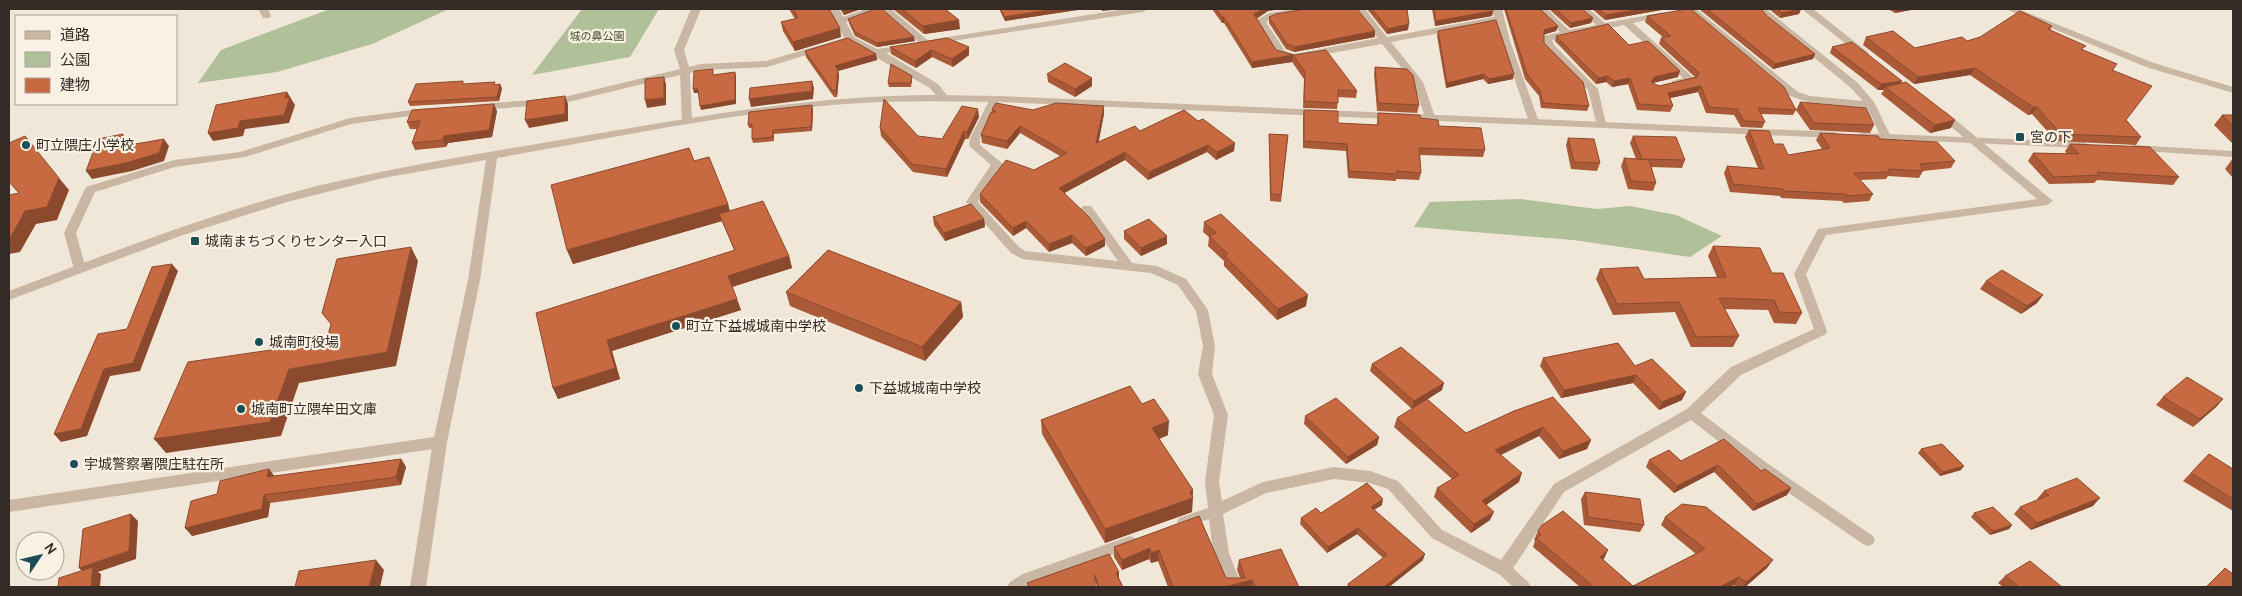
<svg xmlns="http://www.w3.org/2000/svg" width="2242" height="596" font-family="Cabin,'Noto Sans JP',sans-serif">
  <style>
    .green { fill: #b0c098 }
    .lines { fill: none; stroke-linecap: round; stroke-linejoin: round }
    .minor { fill: #c9b7a4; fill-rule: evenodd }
    .tertiary { fill: #c9b7a4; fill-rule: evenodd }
    .wall { fill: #ab5a38 }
    .shaded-wall { fill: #8b4a2e }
    .building { fill: #c76941; stroke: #8b4a2e }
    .poi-dot { fill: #1b4e56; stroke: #f9f1e4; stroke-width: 2 }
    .labels { text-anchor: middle; stroke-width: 4.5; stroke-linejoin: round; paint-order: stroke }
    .far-park-label { font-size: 11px; fill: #41532a; stroke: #f9f1e4 }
    .poi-label { font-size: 14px; fill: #342b26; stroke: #f9f1e4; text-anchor: start }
  </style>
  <rect width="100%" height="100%" fill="#f1e7d8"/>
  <g class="green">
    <path d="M 330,9 L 449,9 L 372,44 L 277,72 L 198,83 L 221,50 Z"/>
    <path d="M 582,9 L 659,9 L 630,57 L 532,75 Z"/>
    <path d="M 1521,199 L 1597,209 L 1630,206 L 1676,215 L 1722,236 L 1690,257 L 1573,240 L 1414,227 L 1430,202 Z"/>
  </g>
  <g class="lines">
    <g class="minor">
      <path d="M 258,9 L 268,9 L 271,16 L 269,18 L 263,18 Z"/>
      <path d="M 691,9 L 701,9 L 684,50 L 689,67 L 701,64 L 766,61 L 844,38 L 829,9 L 839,9 L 843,17 L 866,9 L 879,9 L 877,11 L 846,22 L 854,37 L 877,49 L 910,45 L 910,49 L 886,53 L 938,84 L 950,99 L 949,101 L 941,101 L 930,88 L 849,42 L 767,67 L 701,70 L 690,73 L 692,121 L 687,124 L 682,121 L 680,75 L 560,104 L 479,110 L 474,107 L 479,104 L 560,98 L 680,69 L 674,50 Z"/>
      <path d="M 881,9 L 891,9 L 930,42 L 935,39 L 1126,9 L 1148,9 L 1143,12 L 932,44 L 927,47 L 923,46 Z"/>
      <path d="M 1293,9 L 1315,9 L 1310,12 L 1275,17 L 1266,22 L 1285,51 L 1294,54 L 1378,38 L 1355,9 L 1365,9 L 1387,37 L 1494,17 L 1492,9 L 1502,9 L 1510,41 L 1539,122 L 1534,125 L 1529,122 L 1496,23 L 1391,42 L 1423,82 L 1435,117 L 1430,120 L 1425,117 L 1413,82 L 1382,44 L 1293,60 L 1277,55 L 1255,21 L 1269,13 Z"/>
      <path d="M 1537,9 L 1547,9 L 1569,30 L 1596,25 L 1579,9 L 1589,9 L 1605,23 L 1665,12 L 1665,16 L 1633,23 L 1695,79 L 1680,85 L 1672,85 L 1672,81 L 1683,78 L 1624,25 L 1552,40 L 1554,45 L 1598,89 L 1606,124 L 1605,126 L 1597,126 L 1588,90 L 1544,46 L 1544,36 L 1560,32 Z"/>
      <path d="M 1690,9 L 1696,9 L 1798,92 L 1810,96 L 1863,101 L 1850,87 L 1755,9 L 1766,9 L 1858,83 L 1874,102 L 1891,137 L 1890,139 L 1882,139 L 1867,108 L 1808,102 L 1790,96 L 1690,13 Z"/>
      <path d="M 1802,9 L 1813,9 L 1869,53 L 1868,55 L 1860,55 Z"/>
      <path d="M 995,96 L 1000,99 L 980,138 L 980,145 L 1003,164 L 978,202 L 1019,247 L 1025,251 L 1118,261 L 1081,209 L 1083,206 L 1091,206 L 1132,263 L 1157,266 L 1186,279 L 1208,310 L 1215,346 L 1212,374 L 1228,415 L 1219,482 L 1222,501 L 1263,482 L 1334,467 L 1370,471 L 1398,481 L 1442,530 L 1501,560 L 1554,484 L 1687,409 L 1731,367 L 1814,329 L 1794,274 L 1818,229 L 2037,199 L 1937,115 L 1937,111 L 1945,111 L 2053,201 L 2047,205 L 1826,235 L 1806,274 L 1827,331 L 1826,334 L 1741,375 L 1701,413 L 1764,461 L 1873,536 L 1875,540 L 1873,544 L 1868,546 L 1863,544 L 1754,469 L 1691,420 L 1564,492 L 1513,568 L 1528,582 L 1531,587 L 1513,587 L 1499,574 L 1432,538 L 1388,489 L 1370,483 L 1334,479 L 1266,493 L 1223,514 L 1229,553 L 1242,587 L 1226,587 L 1213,553 L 1209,519 L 1184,528 L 1179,526 L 1177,522 L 1179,518 L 1208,508 L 1205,482 L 1214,415 L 1198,374 L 1203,346 L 1196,311 L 1178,285 L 1151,273 L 1022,259 L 1011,253 L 966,202 L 991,165 L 969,146 L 970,138 L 990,99 Z"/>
      <path d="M 427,108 L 431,109 L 431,113 L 351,124 L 245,157 L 175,167 L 95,192 L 76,233 L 86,269 L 80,273 L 74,269 L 64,233 L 86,187 L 174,160 L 240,152 L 350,118 Z"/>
      <path d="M 440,436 L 445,438 L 447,442 L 445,446 L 440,448 L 9,512 L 9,500 Z"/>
      <path d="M 1130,536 L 1135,538 L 1137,542 L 1135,546 L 1028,587 L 1007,587 L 1010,582 L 1023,574 Z"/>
    </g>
    <g class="tertiary">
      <path d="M 2005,9 L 2018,9 L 2154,63 L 2233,87 L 2233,93 L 2146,67 Z"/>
      <path d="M 936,95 L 999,96 L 1835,132 L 1840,135 L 1835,138 L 999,102 C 943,101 887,100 832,105 C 719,115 608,139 497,158 L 480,280 L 447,442 L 426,587 L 410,587 L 433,442 L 468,280 L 486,160 L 383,178 L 287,202 L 183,235 L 9,300 L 9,291 C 110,253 211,213 317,186 C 407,164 498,151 589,135 C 705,115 819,95 936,95 Z"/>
      <path d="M 1862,133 L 2084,142 L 2089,145 L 2084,148 L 1858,138 L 1857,136 L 1858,134 Z"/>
      <path d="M 2134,145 L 2233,151 L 2233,157 L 2130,150 L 2129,148 L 2130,146 Z"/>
    </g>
  </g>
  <g class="wall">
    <path d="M 789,9 L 829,9 L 841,37 L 795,51 L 783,31 L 781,22 L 795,19 Z"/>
    <path d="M 840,9 L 861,9 L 844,15 Z"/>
    <path d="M 893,9 L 945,9 L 960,29 L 924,34 Z"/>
    <path d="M 999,9 L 1084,9 L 1005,21 Z"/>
    <path d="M 1212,9 L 1279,9 L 1268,11 L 1256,19 L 1276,50 L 1294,55 L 1357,91 L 1356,98 L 1338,97 L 1337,109 L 1303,108 L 1304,79 L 1292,62 L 1252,68 L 1224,23 L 1222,23 Z"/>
    <path d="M 1367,9 L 1407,9 L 1408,30 L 1387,34 Z"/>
    <path d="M 1432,9 L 1493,9 L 1492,16 L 1435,26 Z"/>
    <path d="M 1504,9 L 1540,9 L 1558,26 L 1556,31 L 1544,34 L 1544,43 L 1589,106 L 1587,111 L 1541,108 L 1539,96 L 1525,79 Z"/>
    <path d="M 1549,9 L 1582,9 L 1593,18 L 1591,23 L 1570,28 Z"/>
    <path d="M 1592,9 L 1667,9 L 1605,20 Z"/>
    <path d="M 1699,9 L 1761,9 L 1767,16 L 1815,54 L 1813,59 L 1773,69 Z"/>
    <path d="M 1769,9 L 1801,9 L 1799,14 L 1780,18 Z"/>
    <path d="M 1888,9 L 1916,9 L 1895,13 Z"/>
    <path d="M 1647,16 L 1796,110 L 1793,115 L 1761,114 L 1765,122 L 1762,128 L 1741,127 L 1734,115 L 1706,113 L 1698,92 L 1670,98 L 1673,106 L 1670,112 L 1637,110 L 1628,84 L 1612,87 L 1606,82 L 1596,84 L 1555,41 L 1556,36 L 1629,45 L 1678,77 L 1653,83 L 1659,86 L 1695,77 L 1659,44 L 1661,38 L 1664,38 L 1645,22 Z"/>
    <path d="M 1269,17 L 1375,37 L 1294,52 L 1286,49 L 1269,23 Z"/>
    <path d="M 848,19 L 915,41 L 877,47 L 855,36 L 849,23 Z"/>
    <path d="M 2052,26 L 2050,30 L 2083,50 L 2117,64 L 2113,70 L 2126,120 L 2141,137 L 2136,145 L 2056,141 L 2032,114 L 2028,115 L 1970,75 L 1914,84 L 1863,45 L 1866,37 L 1915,48 L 1967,41 Z"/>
    <path d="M 1438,31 L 1513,79 L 1488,84 L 1483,79 L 1446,88 L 1437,36 Z"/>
    <path d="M 890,47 L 969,47 L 969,55 L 953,67 L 932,57 L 916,68 L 891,54 Z"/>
    <path d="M 1832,47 L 1901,83 L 1951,128 L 1930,133 L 1881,94 L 1884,90 L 1878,90 L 1830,53 Z"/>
    <path d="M 805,51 L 876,54 L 877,60 L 838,71 L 839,75 L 837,97 L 834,97 L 806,57 Z"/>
    <path d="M 1375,67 L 1419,105 L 1417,113 L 1377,111 L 1374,74 Z"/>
    <path d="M 1047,74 L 1092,78 L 1092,86 L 1075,97 L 1048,82 Z"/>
    <path d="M 912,76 L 912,80 L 911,87 L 889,87 L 888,83 Z"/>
    <path d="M 464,84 L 497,85 L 502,88 L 499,101 L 410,106 L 408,102 Z"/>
    <path d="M 1800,102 L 1874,125 L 1870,133 L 1810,130 L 1796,110 Z"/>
    <path d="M 813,109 L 812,131 L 774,134 L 774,141 L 753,143 L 752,139 L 752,128 L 749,128 L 748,125 Z"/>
    <path d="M 992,109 L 1033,110 L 1104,114 L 1098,142 L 1140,131 L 1184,110 L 1234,151 L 1216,160 L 1207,152 L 1148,180 L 1125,160 L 1064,193 L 1105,239 L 1105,246 L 1086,256 L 1072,243 L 1049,252 L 1026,228 L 1013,236 L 980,202 L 980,194 L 1034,170 L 1060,156 L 1020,133 L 1007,149 L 982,143 L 981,135 L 992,112 Z"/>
    <path d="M 1304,110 L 1338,123 L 1377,125 L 1378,113 L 1420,118 L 1439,126 L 1485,150 L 1483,157 L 1420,155 L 1421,173 L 1419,180 L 1396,179 L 1396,181 L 1348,178 L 1346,151 L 1303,148 L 1303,117 Z"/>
    <path d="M 497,111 L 492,137 L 448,143 L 446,147 L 415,150 L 412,143 L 417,129 L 410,129 L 407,122 Z"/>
    <path d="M 2222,115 L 2233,115 L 2233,144 L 2214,125 Z"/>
    <path d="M 979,117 L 968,139 L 965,139 L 947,177 L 913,172 L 881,136 L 880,128 L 918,136 L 942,139 Z"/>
    <path d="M 1749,130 L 1774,144 L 1788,155 L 1822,149 L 1816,140 L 1820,133 L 1880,139 L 1955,161 L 1951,168 L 1923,171 L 1919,178 L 1888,176 L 1886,179 L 1860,180 L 1873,194 L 1869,201 L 1844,203 L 1842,201 L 1781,198 L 1780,196 L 1730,192 L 1724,173 L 1727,166 L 1758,168 L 1745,137 Z"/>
    <path d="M 1269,134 L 1288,135 L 1281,202 L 1270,201 L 1269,140 Z"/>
    <path d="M 1633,136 L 1685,160 L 1682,168 L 1651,167 L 1656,183 L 1653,191 L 1628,189 L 1621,166 L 1624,158 L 1636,159 L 1630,143 Z"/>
    <path d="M 1568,138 L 1600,163 L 1597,171 L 1571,169 L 1566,145 Z"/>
    <path d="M 2070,144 L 2179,177 L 2173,185 L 2097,180 L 2094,183 L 2049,184 L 2028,161 L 2033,153 L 2067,154 L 2065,151 Z"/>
    <path d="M 2233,158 L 2233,178 L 2225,169 Z"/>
    <path d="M 694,161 L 728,204 L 729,211 L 789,256 L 792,268 L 732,287 L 741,310 L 612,351 L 620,379 L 558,399 L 553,388 L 734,250 L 722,221 L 573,264 L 567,250 Z"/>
    <path d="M 933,217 L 984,219 L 985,227 L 945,241 L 934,225 Z"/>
    <path d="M 1204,222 L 1306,306 L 1277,320 L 1224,266 L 1224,261 L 1208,246 L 1209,237 L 1203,232 Z"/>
    <path d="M 1124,231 L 1167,244 L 1141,256 L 1124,239 Z"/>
    <path d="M 1713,246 L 1772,273 L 1802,313 L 1796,324 L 1774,323 L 1768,310 L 1724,309 L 1739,336 L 1733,347 L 1691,347 L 1675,312 L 1613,315 L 1596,279 L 1600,269 L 1644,279 L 1717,277 L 1708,256 Z"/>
    <path d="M 1986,281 L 2043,295 L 2037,303 L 2021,314 L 1980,289 Z"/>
    <path d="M 786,292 L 961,302 L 963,317 L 925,361 L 790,306 Z"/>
    <path d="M 1543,358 L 1635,366 L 1682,400 L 1659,410 L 1633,383 L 1561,398 L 1540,366 Z"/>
    <path d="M 1372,364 L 1442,390 L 1412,409 L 1370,371 Z"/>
    <path d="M 2163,397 L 2223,399 L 2216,407 L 2193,427 L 2156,405 Z"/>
    <path d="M 1142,404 L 1168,435 L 1159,439 L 1193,490 L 1192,512 L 1105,543 L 1042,434 L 1041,420 Z"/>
    <path d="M 1514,411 L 1591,440 L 1587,449 L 1559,459 L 1539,436 L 1501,455 L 1519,482 L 1486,505 L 1490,520 L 1471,533 L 1434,497 L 1437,488 L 1452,479 L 1394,427 L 1397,418 L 1466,433 Z"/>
    <path d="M 1305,416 L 1379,437 L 1377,445 L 1346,464 L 1304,424 Z"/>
    <path d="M 1921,449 L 1961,470 L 1940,476 L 1918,453 Z"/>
    <path d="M 2209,454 L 2233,469 L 2233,511 L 2183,481 Z"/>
    <path d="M 401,459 L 406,467 L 401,485 L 270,503 L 268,517 L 192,536 L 217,494 L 269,469 L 274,476 Z"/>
    <path d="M 1649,460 L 1681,461 L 1761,471 L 1791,488 L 1787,495 L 1753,511 L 1714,472 L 1674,493 L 1646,467 Z"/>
    <path d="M 2044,491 L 2093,506 L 2031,530 L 2014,514 L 2020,507 L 2038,500 L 2037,499 Z"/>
    <path d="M 1585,492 L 1644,525 L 1640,532 L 1584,525 L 1581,499 Z"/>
    <path d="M 1382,505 L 1374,510 L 1423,560 L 1389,587 L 1347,587 L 1348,584 L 1383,558 L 1357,534 L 1327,553 L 1300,524 L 1301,518 L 1321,513 Z"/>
    <path d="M 1974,513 L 2012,525 L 2009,529 L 1990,535 L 1971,517 Z"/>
    <path d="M 1199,516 L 1226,578 L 1240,578 L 1237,570 L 1239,560 L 1299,587 L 1168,587 L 1158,561 L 1151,563 L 1149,559 L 1122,570 L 1114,557 L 1114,547 Z"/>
    <path d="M 1665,517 L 1767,568 L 1745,587 L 1736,587 L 1734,585 L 1730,587 L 1580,587 L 1533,547 L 1535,541 L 1534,540 L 1538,531 L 1604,559 L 1603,560 L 1633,586 L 1696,554 L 1661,525 Z"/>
    <path d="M 1109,554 L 1119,578 L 1119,579 L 1123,587 L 1097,587 L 1095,581 L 1095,587 L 1028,587 L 1027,583 Z"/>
    <path d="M 2005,576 L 2062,587 L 2003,587 L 1998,583 Z"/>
  </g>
  <g class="shaded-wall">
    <path d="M 843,9 L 861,9 L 844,15 Z"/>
    <path d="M 1056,9 L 1084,9 L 1005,21 L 1004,17 Z"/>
    <path d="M 1102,9 L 1123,9 L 1102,11 Z"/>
    <path d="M 1263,9 L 1279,9 L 1268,11 L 1253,21 L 1254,14 Z"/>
    <path d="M 1642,9 L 1667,9 L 1605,20 L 1606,15 Z"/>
    <path d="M 1801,9 L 1799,14 L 1780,18 L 1782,13 Z"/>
    <path d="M 1897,9 L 1916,9 L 1895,13 Z"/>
    <path d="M 1493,11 L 1492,16 L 1435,26 L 1436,21 Z"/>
    <rect x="1222" y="17" width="2" height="6"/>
    <path d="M 1593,18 L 1591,23 L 1570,28 L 1571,23 Z"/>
    <path d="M 959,20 L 960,29 L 924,34 L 923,26 Z"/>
    <path d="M 1409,24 L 1408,30 L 1387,34 L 1388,29 Z"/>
    <path d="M 1558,26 L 1556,31 L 1543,35 L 1544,30 Z"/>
    <path d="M 840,28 L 841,37 L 795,51 L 793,42 Z"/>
    <path d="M 1375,31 L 1375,37 L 1294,52 L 1295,47 Z"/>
    <path d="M 914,37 L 915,41 L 877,47 L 877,43 Z"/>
    <path d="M 969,47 L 969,55 L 953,67 L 952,59 Z"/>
    <path d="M 931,50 L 932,57 L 916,68 L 915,61 Z"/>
    <path d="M 876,54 L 877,60 L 838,71 L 839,75 L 837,97 L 836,91 L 835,66 Z"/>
    <path d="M 1815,54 L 1813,59 L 1773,69 L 1775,64 Z"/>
    <path d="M 1293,55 L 1292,62 L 1252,68 L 1252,62 Z"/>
    <path d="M 1975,68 L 1970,75 L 1914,84 L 1918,77 Z"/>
    <path d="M 1680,71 L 1678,77 L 1652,83 L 1651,82 L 1654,77 Z"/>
    <path d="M 735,72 L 736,76 L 736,104 L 701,110 L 700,106 Z"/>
    <path d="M 1484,74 L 1483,79 L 1446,88 L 1447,83 Z"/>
    <path d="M 1514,74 L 1513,79 L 1488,84 L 1489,79 Z"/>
    <path d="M 1608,76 L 1606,82 L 1596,84 L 1598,78 Z"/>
    <path d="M 664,77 L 666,84 L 666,105 L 647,108 L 645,100 Z"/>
    <path d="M 1092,78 L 1092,86 L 1075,97 L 1075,89 Z"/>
    <path d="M 1630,78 L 1628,84 L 1612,87 L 1614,81 Z"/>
    <path d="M 812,81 L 814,88 L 813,99 L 751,107 L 749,99 Z"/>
    <path d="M 1902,81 L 1899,87 L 1885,87 L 1884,90 L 1878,90 L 1881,84 Z"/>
    <path d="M 500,84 L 502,88 L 499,101 L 497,97 Z"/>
    <path d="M 1701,86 L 1698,92 L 1666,99 L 1668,93 Z"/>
    <path d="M 693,89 L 698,89 L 699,93 L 694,93 Z"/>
    <path d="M 287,92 L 295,105 L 289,123 L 245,129 L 243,136 L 213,141 L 208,133 L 240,121 L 285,98 Z"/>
    <path d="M 565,96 L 568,104 L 568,121 L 529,128 L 525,120 Z"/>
    <path d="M 494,104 L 497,111 L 492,137 L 448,143 L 446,147 L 443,140 L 444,136 Z"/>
    <path d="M 812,105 L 813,109 L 812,131 L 811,127 Z"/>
    <path d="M 1104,106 L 1104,114 L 1097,151 L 1096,143 Z"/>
    <path d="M 2033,107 L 2037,107 L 2032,114 L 2028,115 Z"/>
    <path d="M 978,109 L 979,117 L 968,139 L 967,132 Z"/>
    <path d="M 1955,120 L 1951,128 L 1930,133 L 1935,125 Z"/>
    <path d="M 1020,126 L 1020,133 L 1007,149 L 1007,141 Z"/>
    <path d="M 964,131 L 965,139 L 947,177 L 946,169 Z"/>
    <path d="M 123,134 L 128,142 L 124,155 L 118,147 Z"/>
    <path d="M 164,139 L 169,146 L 164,161 L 132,171 L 92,179 L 86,171 Z"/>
    <path d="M 1235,143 L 1234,151 L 1216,160 L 1217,152 Z"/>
    <path d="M 1208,145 L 1207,152 L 1148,180 L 1149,172 Z"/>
    <path d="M 1125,152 L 1125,160 L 1059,196 L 1059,188 Z"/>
    <path d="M 59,178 L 69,190 L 57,220 L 36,224 L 20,252 L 9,254 L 9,240 L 25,211 Z"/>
    <path d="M 728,204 L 732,218 L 719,214 L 722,221 L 573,264 L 567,250 Z"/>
    <path d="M 984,219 L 985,227 L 945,241 L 944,233 Z"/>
    <path d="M 1026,221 L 1026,228 L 1013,236 L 1013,228 Z"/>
    <path d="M 1072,235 L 1072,243 L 1049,252 L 1049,244 Z"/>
    <path d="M 1167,236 L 1167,244 L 1141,256 L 1141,248 Z"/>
    <path d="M 1105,239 L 1105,246 L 1086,256 L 1086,248 Z"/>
    <path d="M 411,247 L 418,261 L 396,366 L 299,383 L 281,436 L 166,453 L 154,439 L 289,369 L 387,352 Z"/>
    <path d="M 789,256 L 792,268 L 732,287 L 728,276 Z"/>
    <path d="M 172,264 L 178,271 L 140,371 L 110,376 L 87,436 L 61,442 L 54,434 L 104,369 Z"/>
    <path d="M 1308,295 L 1306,306 L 1277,320 L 1278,309 Z"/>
    <path d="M 2043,295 L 2037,303 L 2021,314 L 2027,306 Z"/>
    <path d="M 737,299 L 741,310 L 612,351 L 620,379 L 558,399 L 553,388 L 607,340 Z"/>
    <path d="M 961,302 L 963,317 L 925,361 L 922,347 Z"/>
    <path d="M 1636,375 L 1633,383 L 1561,398 L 1564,390 Z"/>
    <path d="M 1444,383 L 1442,390 L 1412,409 L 1414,401 Z"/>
    <path d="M 1686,392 L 1682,400 L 1659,410 L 1662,402 Z"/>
    <path d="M 2223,399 L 2216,407 L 2193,427 L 2200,419 Z"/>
    <path d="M 1169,421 L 1168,435 L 1152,442 L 1152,428 Z"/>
    <path d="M 1543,427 L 1539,436 L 1492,459 L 1495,450 Z"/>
    <path d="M 1379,437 L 1377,445 L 1346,464 L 1348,457 Z"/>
    <path d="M 1591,440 L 1587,449 L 1559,459 L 1563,451 Z"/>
    <path d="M 401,459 L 406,467 L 401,485 L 396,477 Z"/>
    <path d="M 1718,465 L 1714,472 L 1674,493 L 1677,486 Z"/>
    <path d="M 1964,466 L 1961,470 L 1940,476 L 1943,472 Z"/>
    <path d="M 269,469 L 275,477 L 267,477 Z"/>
    <path d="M 1522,473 L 1519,482 L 1479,510 L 1482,501 Z"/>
    <path d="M 1791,488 L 1787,495 L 1753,511 L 1757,504 Z"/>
    <path d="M 1193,490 L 1192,512 L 1105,543 L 1105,529 Z"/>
    <path d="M 264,495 L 270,503 L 268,517 L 192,536 L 185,528 Z"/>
    <path d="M 2100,498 L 2093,506 L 2031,530 L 2037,523 Z"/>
    <path d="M 1383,499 L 1382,505 L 1369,513 L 1371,507 Z"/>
    <path d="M 1494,512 L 1490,520 L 1471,533 L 1474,524 Z"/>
    <path d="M 131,514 L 138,521 L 136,559 L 98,572 L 101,574 L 100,587 L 91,587 L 87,576 L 79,568 Z"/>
    <path d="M 2012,525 L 2009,529 L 1990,535 L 1993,531 Z"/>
    <path d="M 1358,528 L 1357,534 L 1327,553 L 1328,547 Z"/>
    <path d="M 1150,548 L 1149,559 L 1122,570 L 1122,560 Z"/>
    <path d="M 1159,550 L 1158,561 L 1151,563 L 1151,553 Z"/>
    <path d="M 1608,550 L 1604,559 L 1596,565 L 1600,557 Z"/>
    <path d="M 1425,554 L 1423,560 L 1389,587 L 1384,587 Z"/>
    <path d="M 376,560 L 384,570 L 380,587 L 369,587 Z"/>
    <path d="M 1773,560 L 1767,568 L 1745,587 L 1743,587 L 1746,582 Z"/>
    <path d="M 1119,572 L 1119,578 L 1116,580 L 1116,573 Z"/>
    <path d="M 1739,577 L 1734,585 L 1730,587 L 1720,587 Z"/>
    <path d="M 1252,580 L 1251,587 L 1225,587 Z"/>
  </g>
  <g class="building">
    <path d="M 793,9 L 829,9 L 840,28 L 793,42 L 781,22 L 798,18 Z"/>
    <path d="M 875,9 L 882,9 L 914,37 L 877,43 L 855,32 L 848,19 Z"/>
    <path d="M 902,9 L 945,9 L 959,20 L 923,26 Z"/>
    <path d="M 1001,9 L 1056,9 L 1004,17 Z"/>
    <path d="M 1216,9 L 1263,9 L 1254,14 L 1276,50 L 1294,55 L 1326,50 L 1357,91 L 1338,90 L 1338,103 L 1304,101 L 1305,72 L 1293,55 L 1252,62 L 1224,17 L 1222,17 Z"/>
    <path d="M 1306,9 L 1357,9 L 1375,31 L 1295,47 L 1287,44 L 1269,17 L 1276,14 Z"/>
    <path d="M 1372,9 L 1407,9 L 1409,24 L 1388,29 Z"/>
    <path d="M 1434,9 L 1493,9 L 1493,11 L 1436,21 Z"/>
    <path d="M 1506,9 L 1540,9 L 1558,26 L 1544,30 L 1544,43 L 1583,82 L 1589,106 L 1543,103 L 1540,91 L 1527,74 Z"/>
    <path d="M 1556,9 L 1582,9 L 1593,18 L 1571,23 Z"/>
    <path d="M 1598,9 L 1642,9 L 1606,15 Z"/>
    <path d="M 1688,9 L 1691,9 L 1784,87 L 1796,110 L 1758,108 L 1765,122 L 1744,121 L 1737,109 L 1709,107 L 1701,86 L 1668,93 L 1673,106 L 1639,104 L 1630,78 L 1614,81 L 1608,76 L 1598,78 L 1556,36 L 1608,24 L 1629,45 L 1648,41 L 1680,71 L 1654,77 L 1651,82 L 1659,86 L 1697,77 L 1699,73 L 1661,38 L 1671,36 L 1647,16 Z"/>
    <path d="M 1707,9 L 1761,9 L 1767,16 L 1815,54 L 1775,64 Z"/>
    <path d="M 1777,9 L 1801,9 L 1782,13 Z"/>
    <path d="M 2020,11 L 2052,26 L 2048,29 L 2086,46 L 2081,49 L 2117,64 L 2112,70 L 2152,86 L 2126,120 L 2141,137 L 2061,134 L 2037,107 L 2033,107 L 1975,68 L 1918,77 L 1866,37 L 1893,31 L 1915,48 L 1962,37 L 1967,41 L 1980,37 Z"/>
    <path d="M 1496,20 L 1514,74 L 1489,79 L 1484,74 L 1447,83 L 1438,31 Z"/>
    <path d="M 848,38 L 876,54 L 835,66 L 838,69 L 836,91 L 833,91 L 805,51 Z"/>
    <path d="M 947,38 L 969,47 L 952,59 L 931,50 L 915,61 L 890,47 Z"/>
    <path d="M 1852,42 L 1902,81 L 1881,84 L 1832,47 Z"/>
    <path d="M 1065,63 L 1092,78 L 1075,89 L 1047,74 Z"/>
    <path d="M 891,64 L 912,76 L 911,83 L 888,83 Z"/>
    <path d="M 1375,67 L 1407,69 L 1413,75 L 1419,105 L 1378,103 Z"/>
    <path d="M 713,69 L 713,75 L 735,72 L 735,100 L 700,106 L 698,89 L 693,89 L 694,71 Z"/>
    <path d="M 664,77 L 664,98 L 645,100 L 645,79 Z"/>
    <path d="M 463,81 L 463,84 L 495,82 L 494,85 L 500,84 L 497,97 L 408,102 L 416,84 Z"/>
    <path d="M 812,81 L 812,91 L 749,99 L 750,88 Z"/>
    <path d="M 1906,82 L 1955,120 L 1935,125 L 1885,87 Z"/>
    <path d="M 287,92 L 285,98 L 290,97 L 284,115 L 240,121 L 238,128 L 208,133 L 216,105 Z"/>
    <path d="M 565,96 L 565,114 L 525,120 L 527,101 Z"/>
    <path d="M 884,99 L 918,136 L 942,139 L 962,106 L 978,109 L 967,132 L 964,131 L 946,169 L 912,164 L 880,128 Z"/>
    <path d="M 1800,102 L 1866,108 L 1874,125 L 1814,123 Z"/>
    <path d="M 996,103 L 1033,110 L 1056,103 L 1104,106 L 1096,143 L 1135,126 L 1140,131 L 1184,110 L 1198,121 L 1203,119 L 1235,143 L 1217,152 L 1208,145 L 1149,172 L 1125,152 L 1059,188 L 1089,217 L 1105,239 L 1086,248 L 1072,235 L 1049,244 L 1026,221 L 1013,228 L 980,194 L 1006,160 L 1034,170 L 1067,153 L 1020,126 L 1007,141 L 981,135 L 991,112 L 996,112 L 992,109 Z"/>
    <path d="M 494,104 L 489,130 L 444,136 L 443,140 L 412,143 L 420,121 L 407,122 L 412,110 Z"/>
    <path d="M 812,105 L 811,127 L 773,130 L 773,137 L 752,139 L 752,124 L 748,125 L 749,112 Z"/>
    <path d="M 1304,110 L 1338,111 L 1338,123 L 1378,125 L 1378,113 L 1420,115 L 1420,118 L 1438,120 L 1439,126 L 1481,128 L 1485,150 L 1419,148 L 1421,173 L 1397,171 L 1397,174 L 1349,171 L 1347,144 L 1304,141 Z"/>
    <path d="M 2222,115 L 2233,115 L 2233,126 Z"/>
    <path d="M 1749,130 L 1769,131 L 1774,144 L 1783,144 L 1788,155 L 1830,148 L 1820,133 L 1878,136 L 1880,139 L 1937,142 L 1955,161 L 1920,164 L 1923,171 L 1888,169 L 1890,172 L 1854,173 L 1873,194 L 1847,196 L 1846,194 L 1785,191 L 1783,189 L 1733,184 L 1727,166 L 1764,169 Z"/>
    <path d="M 123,134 L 118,147 L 164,139 L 159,153 L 126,163 L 86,171 L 98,139 Z"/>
    <path d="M 1269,134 L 1288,135 L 1281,195 L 1271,194 Z"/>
    <path d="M 25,136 L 59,178 L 47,207 L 25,211 L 9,240 L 9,195 L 19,193 L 9,182 L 9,143 Z"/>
    <path d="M 1633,136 L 1676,137 L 1685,160 L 1642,159 Z"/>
    <path d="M 1568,138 L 1594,139 L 1600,163 L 1574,162 Z"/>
    <path d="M 2070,144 L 2150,147 L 2179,177 L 2097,172 L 2100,175 L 2054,177 L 2033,153 L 2079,154 Z"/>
    <path d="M 689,148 L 694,161 L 709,157 L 728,204 L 567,250 L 551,185 Z"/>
    <path d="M 1624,158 L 1649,160 L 1656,183 L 1631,181 Z"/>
    <path d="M 763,201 L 789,256 L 728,276 L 737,299 L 607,340 L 615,368 L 553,388 L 536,313 L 735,250 L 719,214 Z"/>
    <path d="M 971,204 L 984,219 L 944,233 L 933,217 Z"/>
    <path d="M 1221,214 L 1308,295 L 1278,309 L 1225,256 L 1228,254 L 1209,236 L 1216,233 L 1204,222 Z"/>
    <path d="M 1149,219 L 1167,236 L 1141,248 L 1124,231 Z"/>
    <path d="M 1713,246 L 1760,248 L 1772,273 L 1783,273 L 1802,313 L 1779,312 L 1774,300 L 1719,298 L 1739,336 L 1696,337 L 1679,302 L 1617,304 L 1600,269 L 1638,267 L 1644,279 L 1726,277 Z"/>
    <path d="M 411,247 L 387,352 L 289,369 L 270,422 L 154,439 L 188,362 L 326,342 L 331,324 L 322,313 L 337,259 Z"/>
    <path d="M 828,250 L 961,302 L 922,347 L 786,292 Z"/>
    <path d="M 172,264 L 133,363 L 104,369 L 81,429 L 54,434 L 98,334 L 127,329 L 152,267 Z"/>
    <path d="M 2002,270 L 2043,295 L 2027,306 L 1986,281 Z"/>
    <path d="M 1618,343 L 1635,366 L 1652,359 L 1686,392 L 1662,402 L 1636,375 L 1564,390 L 1543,358 Z"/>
    <path d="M 1401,347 L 1444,383 L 1414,401 L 1372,364 Z"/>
    <path d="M 2187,377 L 2223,399 L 2200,419 L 2163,397 Z"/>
    <path d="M 1130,386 L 1142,404 L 1154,399 L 1169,421 L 1152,428 L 1193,490 L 1190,492 L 1193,498 L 1105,529 L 1041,420 Z"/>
    <path d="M 1553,397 L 1591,440 L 1563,451 L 1543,427 L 1495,450 L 1522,473 L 1482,501 L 1494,512 L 1474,524 L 1437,488 L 1459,475 L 1397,418 L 1427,399 L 1466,433 L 1514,411 Z"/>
    <path d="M 1336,398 L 1379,437 L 1348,457 L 1305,416 Z"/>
    <path d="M 1724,439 L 1761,471 L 1765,469 L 1791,488 L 1757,504 L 1718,465 L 1677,486 L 1649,460 L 1669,450 L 1681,461 Z"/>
    <path d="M 1942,444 L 1964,466 L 1943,472 L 1921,449 Z"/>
    <path d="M 2209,454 L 2233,469 L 2233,499 L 2191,473 Z"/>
    <path d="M 401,459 L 396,477 L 264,495 L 262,509 L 185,528 L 191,501 L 217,494 L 220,481 L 269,469 L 267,477 Z"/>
    <path d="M 2077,478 L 2100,498 L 2037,523 L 2020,507 L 2049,495 L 2044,491 Z"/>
    <path d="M 1367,483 L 1383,499 L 1371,507 L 1425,554 L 1384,587 L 1350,587 L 1348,584 L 1387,555 L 1358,528 L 1328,547 L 1301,518 L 1316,508 L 1321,513 Z"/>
    <path d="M 1585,492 L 1640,499 L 1644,525 L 1588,517 Z"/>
    <path d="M 1682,504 L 1706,507 L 1773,560 L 1746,582 L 1739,577 L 1720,587 L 1594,587 L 1536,538 L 1541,535 L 1538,531 L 1542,525 L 1563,511 L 1608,550 L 1600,557 L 1633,586 L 1705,549 L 1665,517 Z"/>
    <path d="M 1993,507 L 2012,525 L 1993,531 L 1974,513 Z"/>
    <path d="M 131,514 L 129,551 L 79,568 L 83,529 Z"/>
    <path d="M 1199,516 L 1226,578 L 1245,578 L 1239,560 L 1281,549 L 1299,587 L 1256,587 L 1252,580 L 1225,587 L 1173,587 L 1159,550 L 1151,553 L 1150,548 L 1122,560 L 1114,547 Z"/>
    <path d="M 1109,554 L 1119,572 L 1116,573 L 1123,587 L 1099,587 L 1095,575 L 1095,587 L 1030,587 L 1027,583 Z"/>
    <path d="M 376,560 L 369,587 L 295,587 L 299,571 Z"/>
    <path d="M 2030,561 L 2062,587 L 2019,587 L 2005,576 Z"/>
    <path d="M 93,567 L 91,587 L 58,587 L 59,578 Z"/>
    <path d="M 2225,568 L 2233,574 L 2233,584 L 2230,587 L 2206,587 Z"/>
  </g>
  <g class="poi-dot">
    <rect x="2015" y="132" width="10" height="10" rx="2.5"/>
    <circle cx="26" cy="145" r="5"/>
    <rect x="190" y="236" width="10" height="10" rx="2.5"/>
    <circle cx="676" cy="326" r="5"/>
    <circle cx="259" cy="342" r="5"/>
    <circle cx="859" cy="388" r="5"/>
    <circle cx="241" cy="409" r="5"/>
    <circle cx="74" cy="464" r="5"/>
  </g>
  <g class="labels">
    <g class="far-park-label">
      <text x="597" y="40">城の鼻公園</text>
    </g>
    <g class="poi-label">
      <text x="2030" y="142">宮の下</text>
      <text x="36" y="150">町立隈庄小学校</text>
      <text x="205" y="246">城南まちづくりセンター入口</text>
      <text x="686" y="331">町立下益城城南中学校</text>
      <text x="269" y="347">城南町役場</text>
      <text x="869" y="393">下益城城南中学校</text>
      <text x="251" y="414">城南町立隈牟田文庫</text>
      <text x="84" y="469">宇城警察署隈庄駐在所</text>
    </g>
  </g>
  <rect width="2242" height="596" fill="none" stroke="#342b26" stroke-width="20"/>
  <rect x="15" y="15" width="162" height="90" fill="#f9f1e4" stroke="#aaa298"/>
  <rect x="25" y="31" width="25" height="8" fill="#c9b7a4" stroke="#aaa298"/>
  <text x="60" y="40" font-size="15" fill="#342b26">道路</text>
  <rect x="25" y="52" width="25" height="15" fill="#b0c098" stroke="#aaa298"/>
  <text x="60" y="65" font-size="15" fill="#342b26">公園</text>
  <rect x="25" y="78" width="25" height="15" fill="#c76941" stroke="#aaa298"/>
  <text x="60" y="90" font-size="15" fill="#342b26">建物</text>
  <g transform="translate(40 556) rotate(55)"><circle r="24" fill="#f9f1e4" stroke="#aaa298"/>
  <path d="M0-4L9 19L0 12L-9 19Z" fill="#1b4e56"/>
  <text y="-8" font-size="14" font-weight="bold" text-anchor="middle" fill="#342b26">N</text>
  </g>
</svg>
